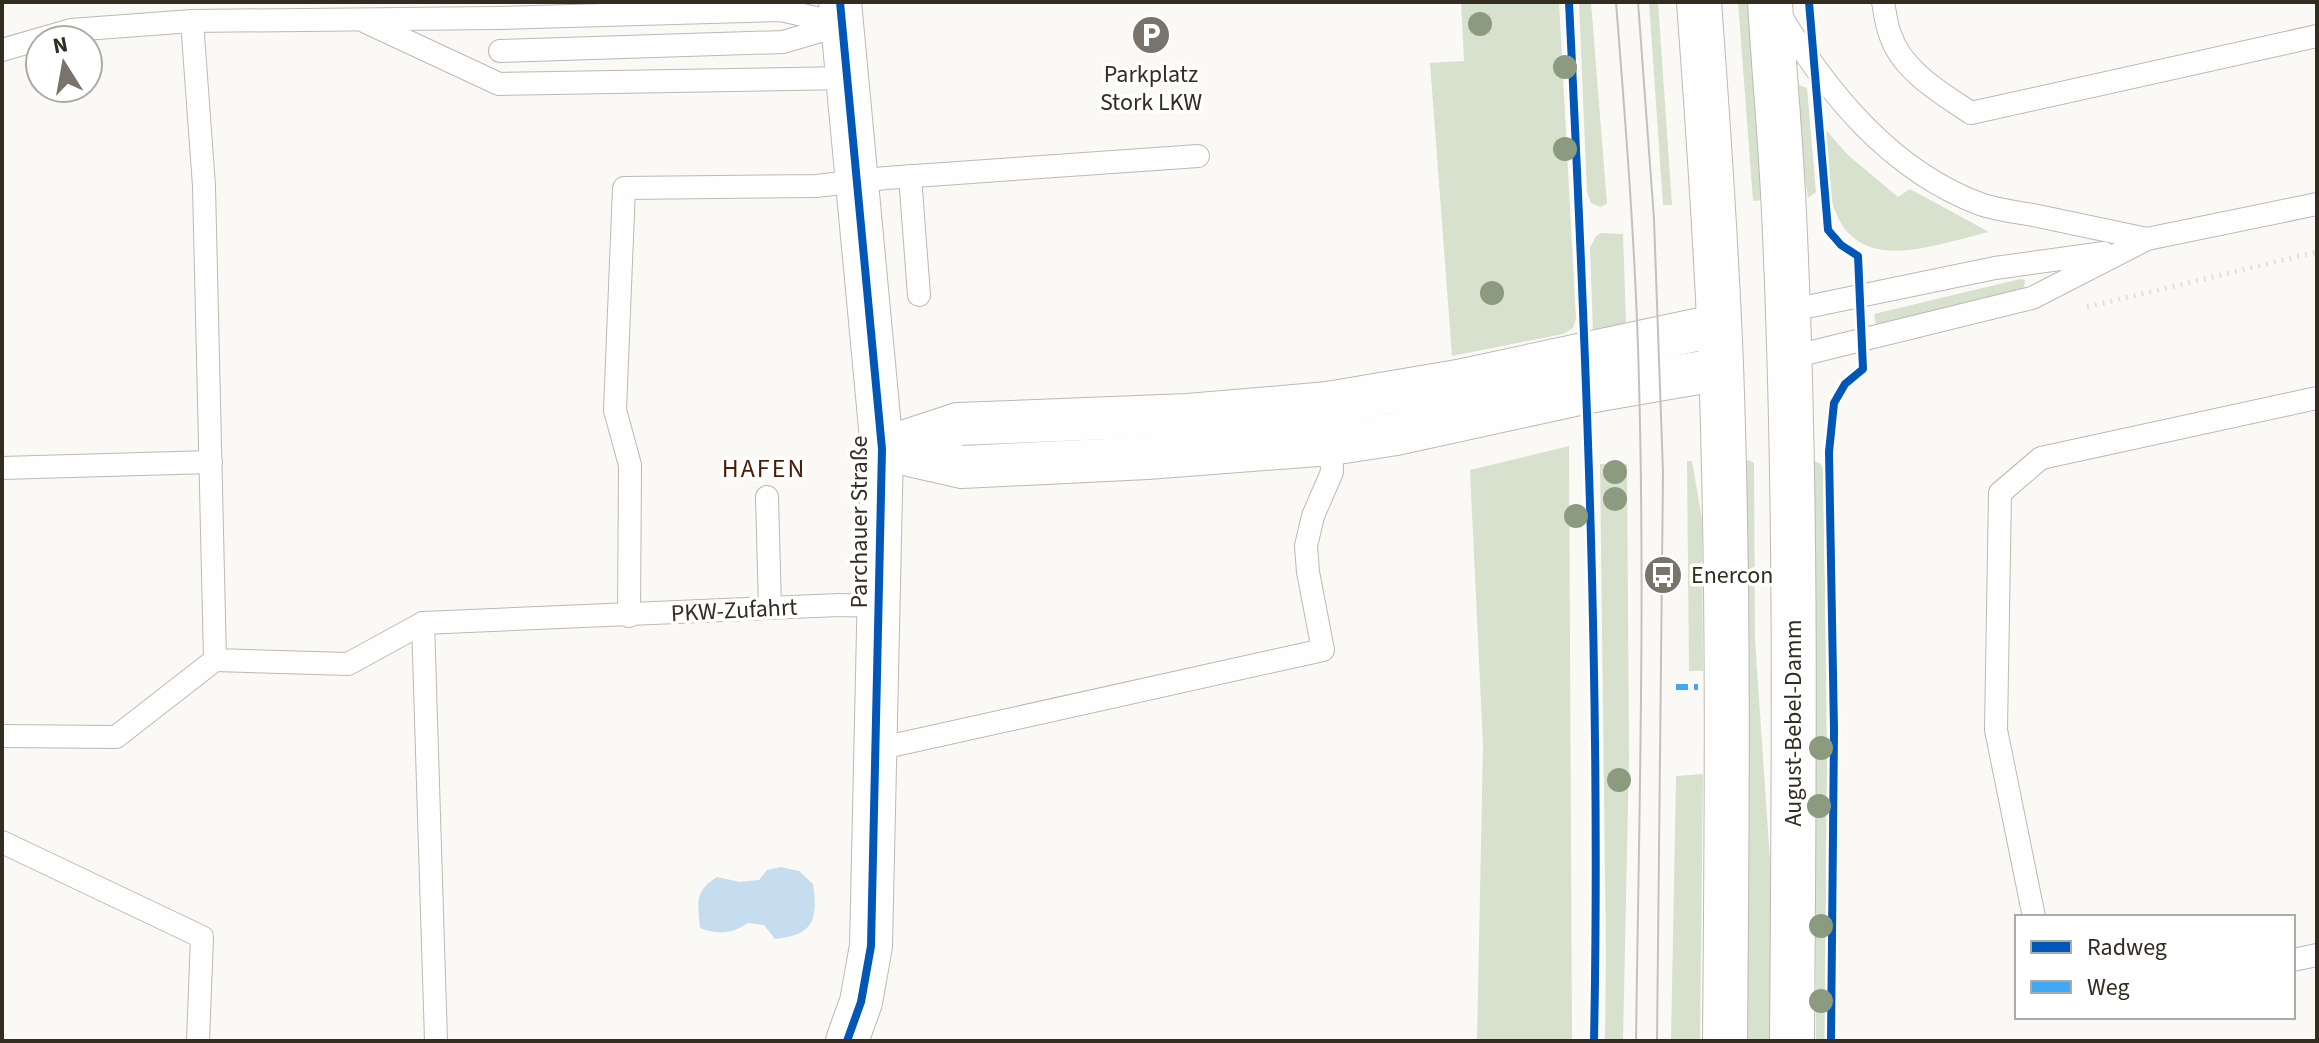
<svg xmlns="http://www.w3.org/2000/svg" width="2319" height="1043" font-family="'Source Sans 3',sans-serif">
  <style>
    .green { fill: #d7e1ce }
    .water { fill: #c5ddee }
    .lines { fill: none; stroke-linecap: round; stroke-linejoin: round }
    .service-casing { stroke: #bdb9b2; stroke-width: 24 }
    .minor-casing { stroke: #bdb9b2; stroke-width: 44 }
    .secondary-casing { stroke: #bdb9b2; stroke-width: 46 }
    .path { stroke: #e1e0df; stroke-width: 5; stroke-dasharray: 2 6; stroke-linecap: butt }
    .service { stroke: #fefefe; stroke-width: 22 }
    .minor { stroke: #fefefe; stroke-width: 42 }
    .secondary { stroke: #fefefe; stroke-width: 44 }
    .tram { stroke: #c2c1bf; stroke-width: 2 }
    .quiet { stroke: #3fa9f5; stroke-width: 6; stroke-dasharray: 12 6; stroke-linecap: butt }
    .cycleway-casing { stroke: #fff; stroke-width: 13 }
    .cycleway { stroke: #0057b8; stroke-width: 8 }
    .tree { fill: #8c9b7f }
    .labels { text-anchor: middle; stroke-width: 7; stroke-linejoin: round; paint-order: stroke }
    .poi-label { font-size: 24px; fill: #322c21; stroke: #fff }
    .street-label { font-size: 24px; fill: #322c21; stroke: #fff }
    .neighbourhood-label { font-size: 26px; letter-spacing: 2px; fill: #4d1c06; stroke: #fff }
  </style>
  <rect width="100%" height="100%" fill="#fbf9f6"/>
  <g class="green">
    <path d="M 1461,2 L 1559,2 L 1576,319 L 1573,328 L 1563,334 L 1452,356 L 1430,63 L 1464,61 Z"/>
    <path d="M 1579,2 L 1591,2 L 1607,204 L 1600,207 L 1591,203 L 1587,192 Z"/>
    <path d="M 1649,2 L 1658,2 L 1672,205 L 1663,205 Z"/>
    <path d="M 1738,2 L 1748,2 L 1762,200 L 1753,201 Z"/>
    <path d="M 1799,85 L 1807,88 L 1816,192 L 1808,198 L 1802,157 Z"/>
    <path d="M 1825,129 L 1848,155 L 1898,197 L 1910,189 L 1989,232 C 1932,245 1851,280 1831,198 C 1826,176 1827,151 1825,129 Z"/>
    <path d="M 1601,233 L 1623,234 L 1626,323 L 1593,332 L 1590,248 L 1596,236 Z"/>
    <path d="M 2020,279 L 2025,280 L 2024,290 L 1876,326 L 1874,314 Z"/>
    <path d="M 1569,446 L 1572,1041 L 1477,1041 L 1483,745 L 1470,470 Z"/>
    <path d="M 1749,460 L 1754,463 L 1755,640 L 1773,904 L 1772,1041 L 1745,1041 L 1746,461 Z"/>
    <path d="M 1687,461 L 1692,461 L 1702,519 L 1703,671 L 1689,671 Z"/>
    <path d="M 1814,461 L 1821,464 L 1824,470 L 1827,768 L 1825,1041 L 1816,1041 Z"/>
    <path d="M 1600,464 L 1627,464 L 1629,757 L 1623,1041 L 1605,1041 L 1606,955 Z"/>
    <path d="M 1703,774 L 1700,1041 L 1671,1041 L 1676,776 Z"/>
  </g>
  <path class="water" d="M 781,867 L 799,871 L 813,884 C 818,920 814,935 775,939 L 764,925 L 748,923 C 731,934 719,935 700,928 C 698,903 694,891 717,877 L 740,882 L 759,880 L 767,870 Z"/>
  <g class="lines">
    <defs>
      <g id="service">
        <path d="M 1883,2 C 1885,12 1886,24 1890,34 C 1901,70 1941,93 1971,113 L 2317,36"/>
        <path d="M 1780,15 C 1829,94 1890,170 1980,204 C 1997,210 2016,212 2033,215 C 2071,223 2109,231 2147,239"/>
        <path d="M 192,21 L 204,186 L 215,660 L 348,664 L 423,623 L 839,605 L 878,606"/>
        <path d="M 366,22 L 499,84 L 847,78"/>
        <path d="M 2,50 L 71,30 L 192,21 L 498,18 L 781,10 L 842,24"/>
        <path d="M 500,51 L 783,42 L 841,25"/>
        <path d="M 910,176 L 919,295"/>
        <path d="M 1787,311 L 1995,268 L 2104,253"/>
        <path d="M 1788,358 L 2032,298 L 2147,239 L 2317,204"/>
        <path d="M 2,468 L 211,462"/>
        <path d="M 767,497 L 770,608"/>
        <path d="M 629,616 L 630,465 L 615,410 L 624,188 L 816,186 L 886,178 L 1198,156"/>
        <path d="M 423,623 L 436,1041"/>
        <path d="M 2,736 L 116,737 L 215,660"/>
        <path d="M 877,749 L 1323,650 L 1308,572 L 1306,546 L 1313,516 L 1332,472 L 1331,444"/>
        <path d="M 2,842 L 202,937 L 198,1041"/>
        <path d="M 2034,917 L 1996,730 L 2000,493 L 2041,458 L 2317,398"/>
        <path d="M 2293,960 L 2317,955"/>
      </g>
      <g id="minor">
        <path d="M 840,2 L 882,449 L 871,946 L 861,1002 L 847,1041"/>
        <path d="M 882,449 L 958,424 L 1188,415 L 1328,403 L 1458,381 L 1719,325"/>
        <path d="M 883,449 L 962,467 L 1147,458 L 1331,444 L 1396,434 L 1588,392 L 1721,369"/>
      </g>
      <g id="secondary">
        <path d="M 1699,2 C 1708,123 1716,243 1721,364 C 1729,590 1727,815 1725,1041"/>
        <path d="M 1770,2 C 1774,72 1781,143 1784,213 C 1797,489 1794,765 1792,1041"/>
      </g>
    </defs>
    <use href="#service" class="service-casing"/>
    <use href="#minor" class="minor-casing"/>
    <use href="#secondary" class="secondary-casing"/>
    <path class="path" d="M 2087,307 L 2317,252"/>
    <use href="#service" class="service"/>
    <use href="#minor" class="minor"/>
    <use href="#secondary" class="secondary"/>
    <g class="tram">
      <path d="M 1616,2 C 1626,129 1636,255 1639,382 C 1645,602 1639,822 1636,1041"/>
      <path d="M 1638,2 L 1654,219 L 1663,472 L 1657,1041"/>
    </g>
    <path class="quiet" d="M 1676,687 L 1698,687"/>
    <defs>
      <g id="cycleway">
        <path d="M 840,2 L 882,449 L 871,946 L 861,1002 L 847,1041"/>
        <path d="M 1569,2 C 1586,348 1601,694 1594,1041"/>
        <path d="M 1809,2 L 1828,230 L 1841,245 L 1858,256 L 1863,369 L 1845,384 L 1834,403 L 1829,452 L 1834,730 L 1831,1041"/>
      </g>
    </defs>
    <use href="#cycleway" class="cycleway-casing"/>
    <use href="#cycleway" class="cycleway"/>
  </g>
  <g class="tree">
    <circle cx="1480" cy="24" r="12"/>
    <circle cx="1565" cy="67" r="12"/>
    <circle cx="1565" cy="149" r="12"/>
    <circle cx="1492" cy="293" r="12"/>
    <circle cx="1615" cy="472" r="12"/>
    <circle cx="1615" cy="499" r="12"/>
    <circle cx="1576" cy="516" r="12"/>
    <circle cx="1821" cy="748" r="12"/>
    <circle cx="1619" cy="780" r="12"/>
    <circle cx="1819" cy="806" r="12"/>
    <circle cx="1821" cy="926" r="12"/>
    <circle cx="1821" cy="1001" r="12"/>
  </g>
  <defs>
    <symbol id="parking-disc" viewBox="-11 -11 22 22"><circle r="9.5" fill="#78746c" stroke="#fff"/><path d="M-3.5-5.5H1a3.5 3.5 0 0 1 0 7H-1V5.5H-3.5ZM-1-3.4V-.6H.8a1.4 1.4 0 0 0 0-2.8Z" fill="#fff"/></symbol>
    <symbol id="bus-disc" viewBox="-11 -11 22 22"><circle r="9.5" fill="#78746c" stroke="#fff"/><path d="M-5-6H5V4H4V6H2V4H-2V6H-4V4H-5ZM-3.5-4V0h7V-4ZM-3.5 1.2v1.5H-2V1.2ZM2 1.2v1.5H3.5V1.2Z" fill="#fff"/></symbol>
  </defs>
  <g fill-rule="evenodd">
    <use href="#parking-disc" x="1129" y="13" width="44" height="44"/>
    <use href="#bus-disc" x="1641" y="553" width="44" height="44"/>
  </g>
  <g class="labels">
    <g class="poi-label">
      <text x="1151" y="82">Parkplatz<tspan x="1151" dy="28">Stork LKW</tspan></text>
      <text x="1691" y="583" text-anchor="start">Enercon</text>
    </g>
    <g class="street-label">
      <text transform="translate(859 522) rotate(-90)" y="8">Parchauer Straße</text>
      <text transform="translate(734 610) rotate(-3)" y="8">PKW-Zufahrt</text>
      <text transform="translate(1793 723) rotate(-90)" y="8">August-Bebel-Damm</text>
    </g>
    <g class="neighbourhood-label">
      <text x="764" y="477">HAFEN</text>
    </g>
  </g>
  <rect width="2319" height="1043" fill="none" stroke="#322c21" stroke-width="8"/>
  <rect x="2015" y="915" width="280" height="104" fill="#ffffff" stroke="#adaba6" stroke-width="2"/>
  <rect x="2031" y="941" width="40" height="12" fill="#0057b8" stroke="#adaba6" stroke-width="2"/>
  <text x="2087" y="955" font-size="24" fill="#322c21">Radweg</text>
  <rect x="2031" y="981" width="40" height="12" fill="#3fa9f5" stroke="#adaba6" stroke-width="2"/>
  <text x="2087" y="995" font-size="24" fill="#322c21">Weg</text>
  <g transform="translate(64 64) rotate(349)"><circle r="38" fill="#ffffff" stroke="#adaba6" stroke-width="2"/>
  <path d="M0-6L14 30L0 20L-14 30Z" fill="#78746c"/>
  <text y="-12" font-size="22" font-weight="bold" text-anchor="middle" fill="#322c21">N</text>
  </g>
</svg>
